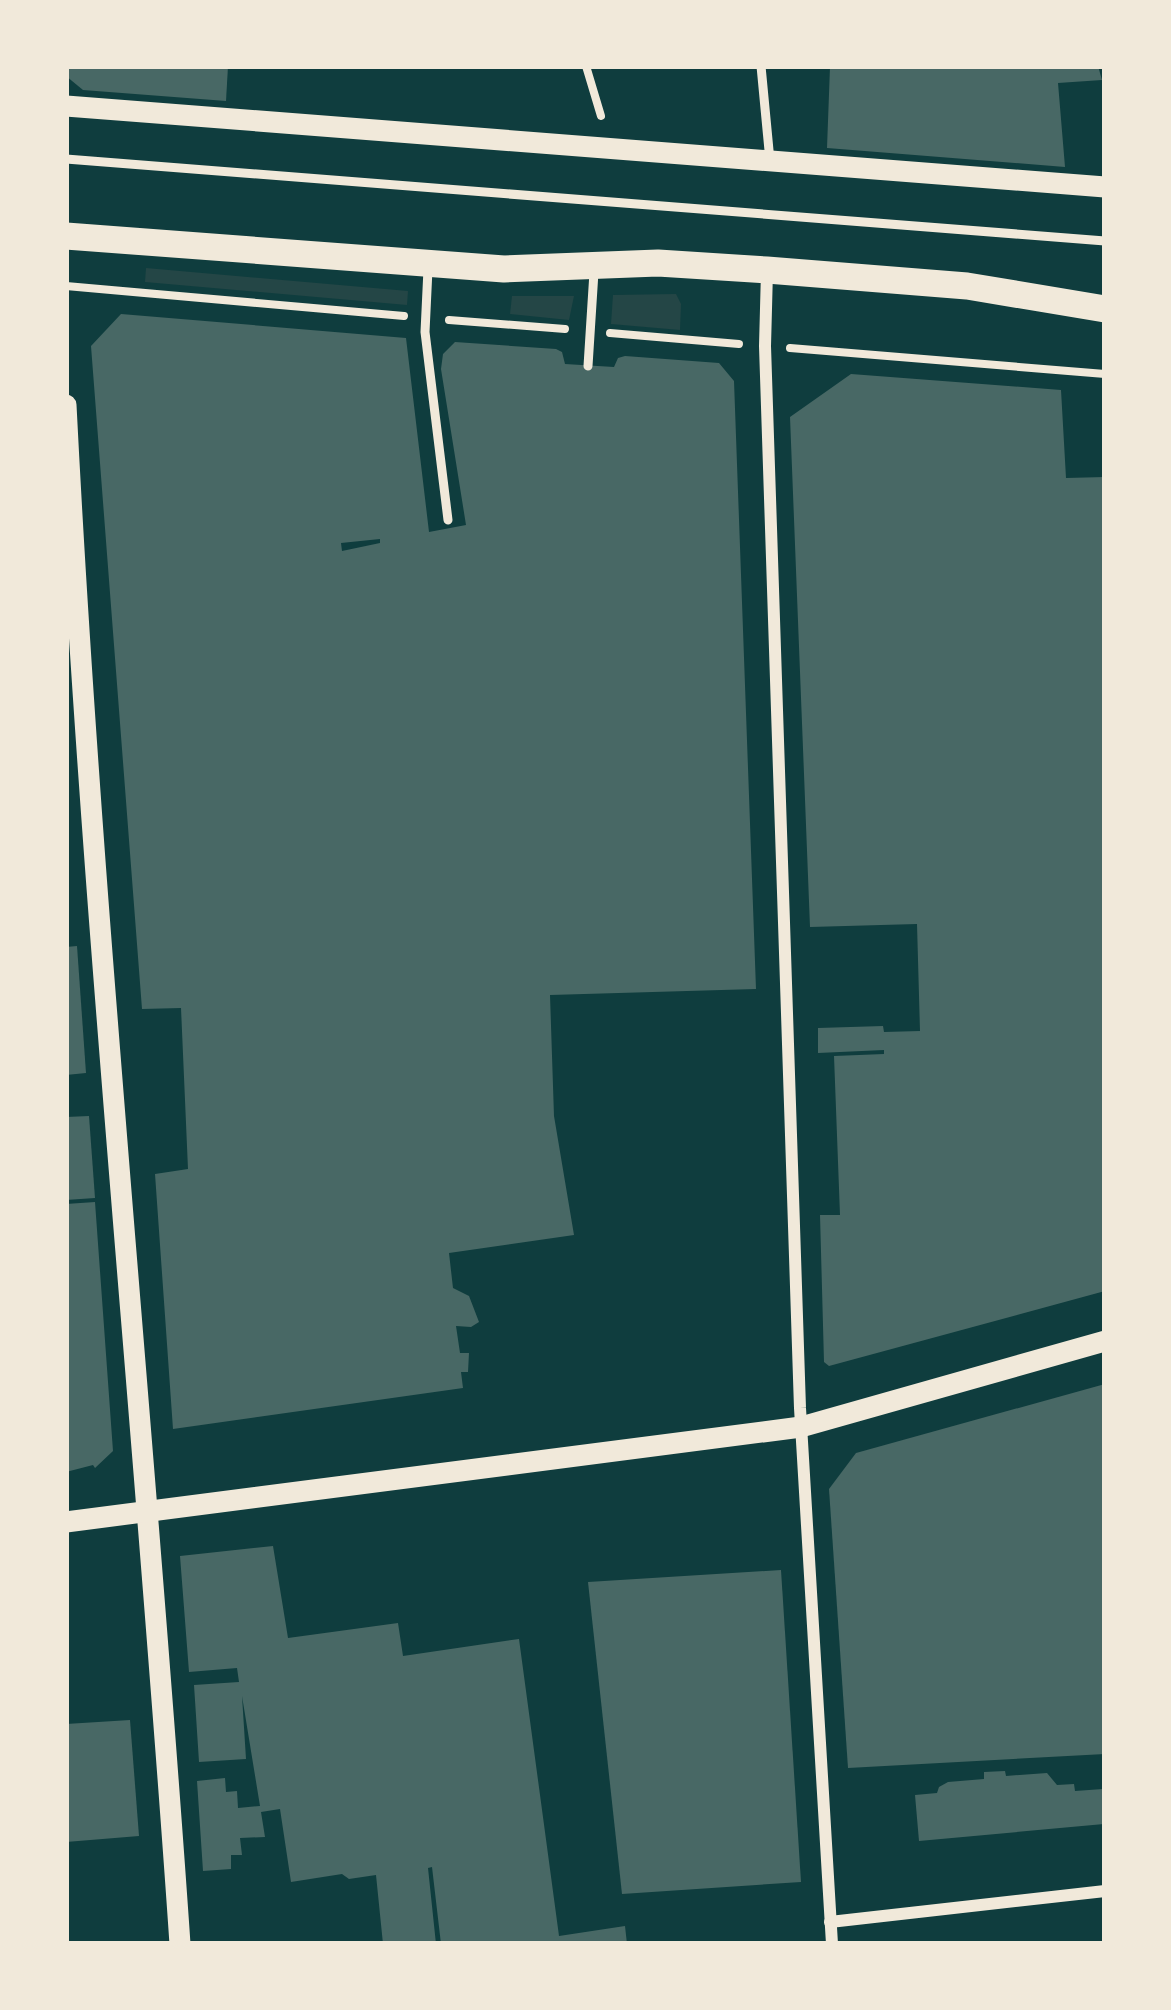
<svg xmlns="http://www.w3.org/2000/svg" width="1171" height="2010" font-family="Overpass,sans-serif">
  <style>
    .green { fill: #244646 }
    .building { fill: #486865; fill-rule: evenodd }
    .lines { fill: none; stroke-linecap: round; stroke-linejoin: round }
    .path { stroke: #f1e9da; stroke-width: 8 }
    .service { stroke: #f1e9da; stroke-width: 9 }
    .minor { stroke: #f1e9da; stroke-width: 12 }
    .tertiary { stroke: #f1e9da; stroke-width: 21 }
    .primary { stroke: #f1e9da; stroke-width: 27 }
  </style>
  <rect width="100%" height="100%" fill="#0f3d3e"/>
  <g class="green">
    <path d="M 146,268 L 408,291 L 407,305 L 145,282 Z"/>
    <path d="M 676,294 L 681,304 L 680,330 L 611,324 L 613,295 Z"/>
    <path d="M 512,296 L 574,296 L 569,320 L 510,314 Z"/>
  </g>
  <g class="building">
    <path d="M 66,66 L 228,66 L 226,101 L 83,90 L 66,76 Z"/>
    <path d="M 1098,66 L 1102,80 L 1058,83 L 1065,167 L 827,148 L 830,67 Z"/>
    <path d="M 121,314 L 406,338 L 429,532 L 466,525 L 441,369 L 443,354 L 455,342 L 556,349 L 562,352 L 565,364 L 614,367 L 618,358 L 625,356 L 719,363 L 734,381 L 756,989 L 550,995 L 554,1116 L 574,1235 L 449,1253 L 453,1288 L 469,1296 L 479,1322 L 471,1327 L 456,1326 L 460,1353 L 469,1353 L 468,1372 L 461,1372 L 463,1388 L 173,1429 L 155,1174 L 188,1169 L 181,1008 L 142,1009 L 91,346 ZM 380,539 L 380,543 L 342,551 L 341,543 Z"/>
    <path d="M 851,374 L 1061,390 L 1066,478 L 1105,477 L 1105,1291 L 829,1366 L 824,1362 L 820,1215 L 840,1215 L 834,1056 L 884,1054 L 884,1050 L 818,1053 L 818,1028 L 883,1026 L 884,1032 L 920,1031 L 917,924 L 810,927 L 790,417 Z"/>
    <path d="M 77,946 L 86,1073 L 66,1075 L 66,947 Z"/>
    <path d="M 89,1116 L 95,1198 L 66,1200 L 66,1117 Z"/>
    <path d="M 95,1202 L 113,1451 L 95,1468 L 93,1465 L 66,1472 L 66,1204 Z"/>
    <path d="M 1105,1384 L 1105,1754 L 848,1768 L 829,1489 L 856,1453 Z"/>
    <path d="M 273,1546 L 288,1638 L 398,1623 L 403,1656 L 519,1639 L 559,1936 L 625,1926 L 627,1944 L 441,1944 L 432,1867 L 428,1868 L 436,1944 L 383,1944 L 376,1875 L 349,1879 L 342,1874 L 291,1882 L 280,1809 L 261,1812 L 265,1837 L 240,1838 L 242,1855 L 231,1855 L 231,1869 L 203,1871 L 197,1781 L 225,1778 L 226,1792 L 237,1791 L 238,1808 L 260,1806 L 242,1696 L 246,1759 L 199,1762 L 194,1685 L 239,1682 L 237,1668 L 189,1672 L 180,1556 Z"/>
    <path d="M 781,1570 L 801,1882 L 622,1894 L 588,1582 Z"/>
    <path d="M 130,1720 L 139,1836 L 66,1842 L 66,1724 Z"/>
    <path d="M 1005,1771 L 1006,1776 L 1047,1773 L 1057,1785 L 1074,1784 L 1075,1791 L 1103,1789 L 1104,1824 L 919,1841 L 915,1795 L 937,1793 L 939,1787 L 948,1782 L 984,1779 L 984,1772 Z"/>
  </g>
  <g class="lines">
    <g class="path">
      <path d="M 586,66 L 601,116"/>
      <path d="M 66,286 L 404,316"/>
      <path d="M 449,320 L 565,329"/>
      <path d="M 610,333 L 739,344"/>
      <path d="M 790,348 L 1105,374"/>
    </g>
    <g class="service">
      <path d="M 761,66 L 770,161"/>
      <path d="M 66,159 L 1105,241"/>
      <path d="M 428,269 L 425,332 L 448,520"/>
      <path d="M 588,366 L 594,272"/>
    </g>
    <g class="minor">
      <path d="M 767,271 L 765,346 L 800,1408 L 832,1944"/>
      <path d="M 830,1922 L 1105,1891"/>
    </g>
    <g class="tertiary">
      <path d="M 66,106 L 1105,187"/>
      <path d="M 66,405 C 92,919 145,1431 180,1944"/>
      <path d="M 66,1522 L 801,1427 L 1105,1341"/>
    </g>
    <path class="primary" d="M 66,236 L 504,269 L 658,263 L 767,270 L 967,286 L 1105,309"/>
  </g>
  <rect width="1171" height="2010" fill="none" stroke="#f1e9da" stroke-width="138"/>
</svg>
